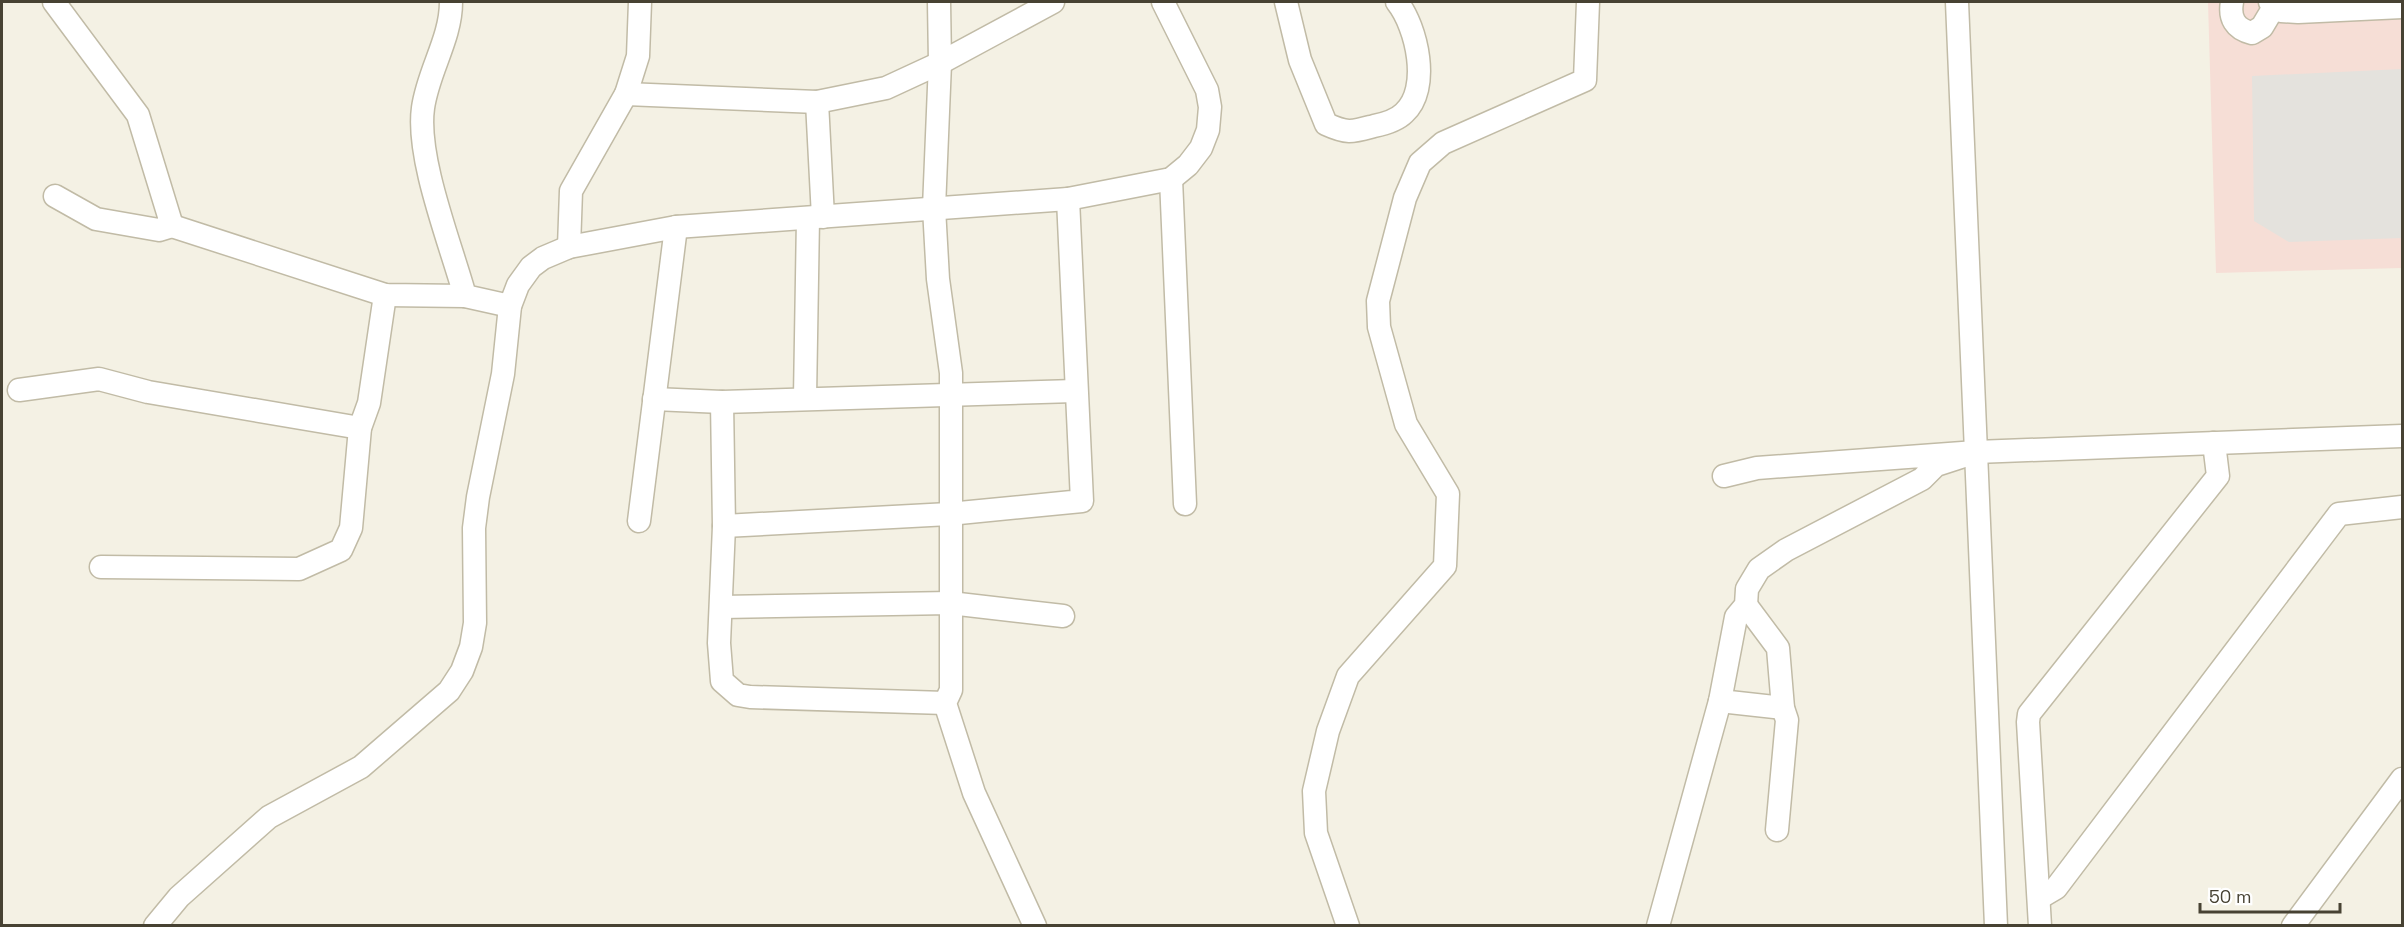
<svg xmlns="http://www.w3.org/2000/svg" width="2404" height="927" font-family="'Space Grotesk',sans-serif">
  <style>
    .medical { fill: #f6ded6 }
    .parking { fill: #e4e2dd }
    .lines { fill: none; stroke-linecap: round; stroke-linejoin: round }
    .minor-casing { stroke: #c1bba6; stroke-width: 25 }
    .minor { stroke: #fff; stroke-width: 22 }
  </style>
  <rect width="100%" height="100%" fill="#f4f1e4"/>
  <path class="medical" d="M 2208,2 L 2402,2 L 2402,268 L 2216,273 Z"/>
  <path class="parking" d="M 2402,69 L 2402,238 L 2289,242 L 2254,221 L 2252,76 Z"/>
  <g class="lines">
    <defs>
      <g id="minor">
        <path d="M 54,2 L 138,115 L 172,226 L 159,230 L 96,219 L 55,196"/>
        <path d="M 451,2 C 451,39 428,71 423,108 C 416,158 451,245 465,296 L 510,306"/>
        <path d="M 939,2 L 940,63 L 934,208 L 938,279 L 951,373 L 951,690 L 945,703 L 974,793 L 1035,926"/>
        <path d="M 1286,2 L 1300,60 L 1326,124 C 1348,134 1352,132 1374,126 C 1384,124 1397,120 1404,113 C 1431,89 1417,27 1397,2"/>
        <path d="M 1957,2 L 1996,926"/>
        <path d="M 2232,2 C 2229,18 2235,29 2252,33 L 2262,27 L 2274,7"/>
        <path d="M 2270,2 L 2281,11 L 2298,12 L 2402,7"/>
        <path d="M 626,94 L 817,102 L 886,88 L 940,63 L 1053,2"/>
        <path d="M 817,102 L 823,217"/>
        <path d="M 1171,179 L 1185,504"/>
        <path d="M 172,226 L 385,295 L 465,296"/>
        <path d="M 569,247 L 571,191 L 626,94 L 638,56 L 640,2"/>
        <path d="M 19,390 L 99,379 L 148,392 L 360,428"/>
        <path d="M 805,398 L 808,218"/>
        <path d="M 654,399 L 722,402 L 1075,391"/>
        <path d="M 722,402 L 724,526 L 719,643 L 722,681 L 738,695 L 750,697 L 945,703"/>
        <path d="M 1976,452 L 2402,436"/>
        <path d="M 639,521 L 676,227"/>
        <path d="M 724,526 L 949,514 L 1082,501 L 1068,199"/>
        <path d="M 101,567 L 299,569 L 341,550 L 351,528 L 360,428 L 369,403 L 385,295"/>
        <path d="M 1746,605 L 1778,648 L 1783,708 L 1787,720 L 1777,830"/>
        <path d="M 722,607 L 950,603 L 1063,616"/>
        <path d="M 1720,701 L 1783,708"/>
        <path d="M 2039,898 L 2056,888 L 2339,514 L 2402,507"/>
        <path d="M 155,926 L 179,897 L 269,817 L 361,767 L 449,691 L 462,671 L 471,647 L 475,623 L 474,528 L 478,497 L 503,374 L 510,306 L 518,285 L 531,267 L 543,258 L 569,247 L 676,227 L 1068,199 L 1171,179 L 1188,165 L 1201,148 L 1208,130 L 1210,107 L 1207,90 L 1163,2"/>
        <path d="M 1348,926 L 1316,833 L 1314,791 L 1328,731 L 1348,676 L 1445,566 L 1448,494 L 1406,424 L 1379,327 L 1378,301 L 1405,198 L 1420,163 L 1443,143 L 1585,80 L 1588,2"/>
        <path d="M 1658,926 L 1720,701 L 1736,617 L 1746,605 L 1747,589 L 1759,569 L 1786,550 L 1922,479 L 1936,465 L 1976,452 L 1757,468 L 1724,476"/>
        <path d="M 2040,926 L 2028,722 L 2029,714 L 2218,476 L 2214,443"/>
        <path d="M 2293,926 L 2402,779"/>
      </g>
    </defs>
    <use href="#minor" class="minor-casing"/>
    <use href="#minor" class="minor"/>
  </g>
  <rect width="2404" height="927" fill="none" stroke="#474233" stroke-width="6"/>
  <path d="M2200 903v9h140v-9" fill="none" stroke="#474233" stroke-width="3"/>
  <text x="2209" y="903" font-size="18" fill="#474233" stroke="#ffffff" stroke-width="4.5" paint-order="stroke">50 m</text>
</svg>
